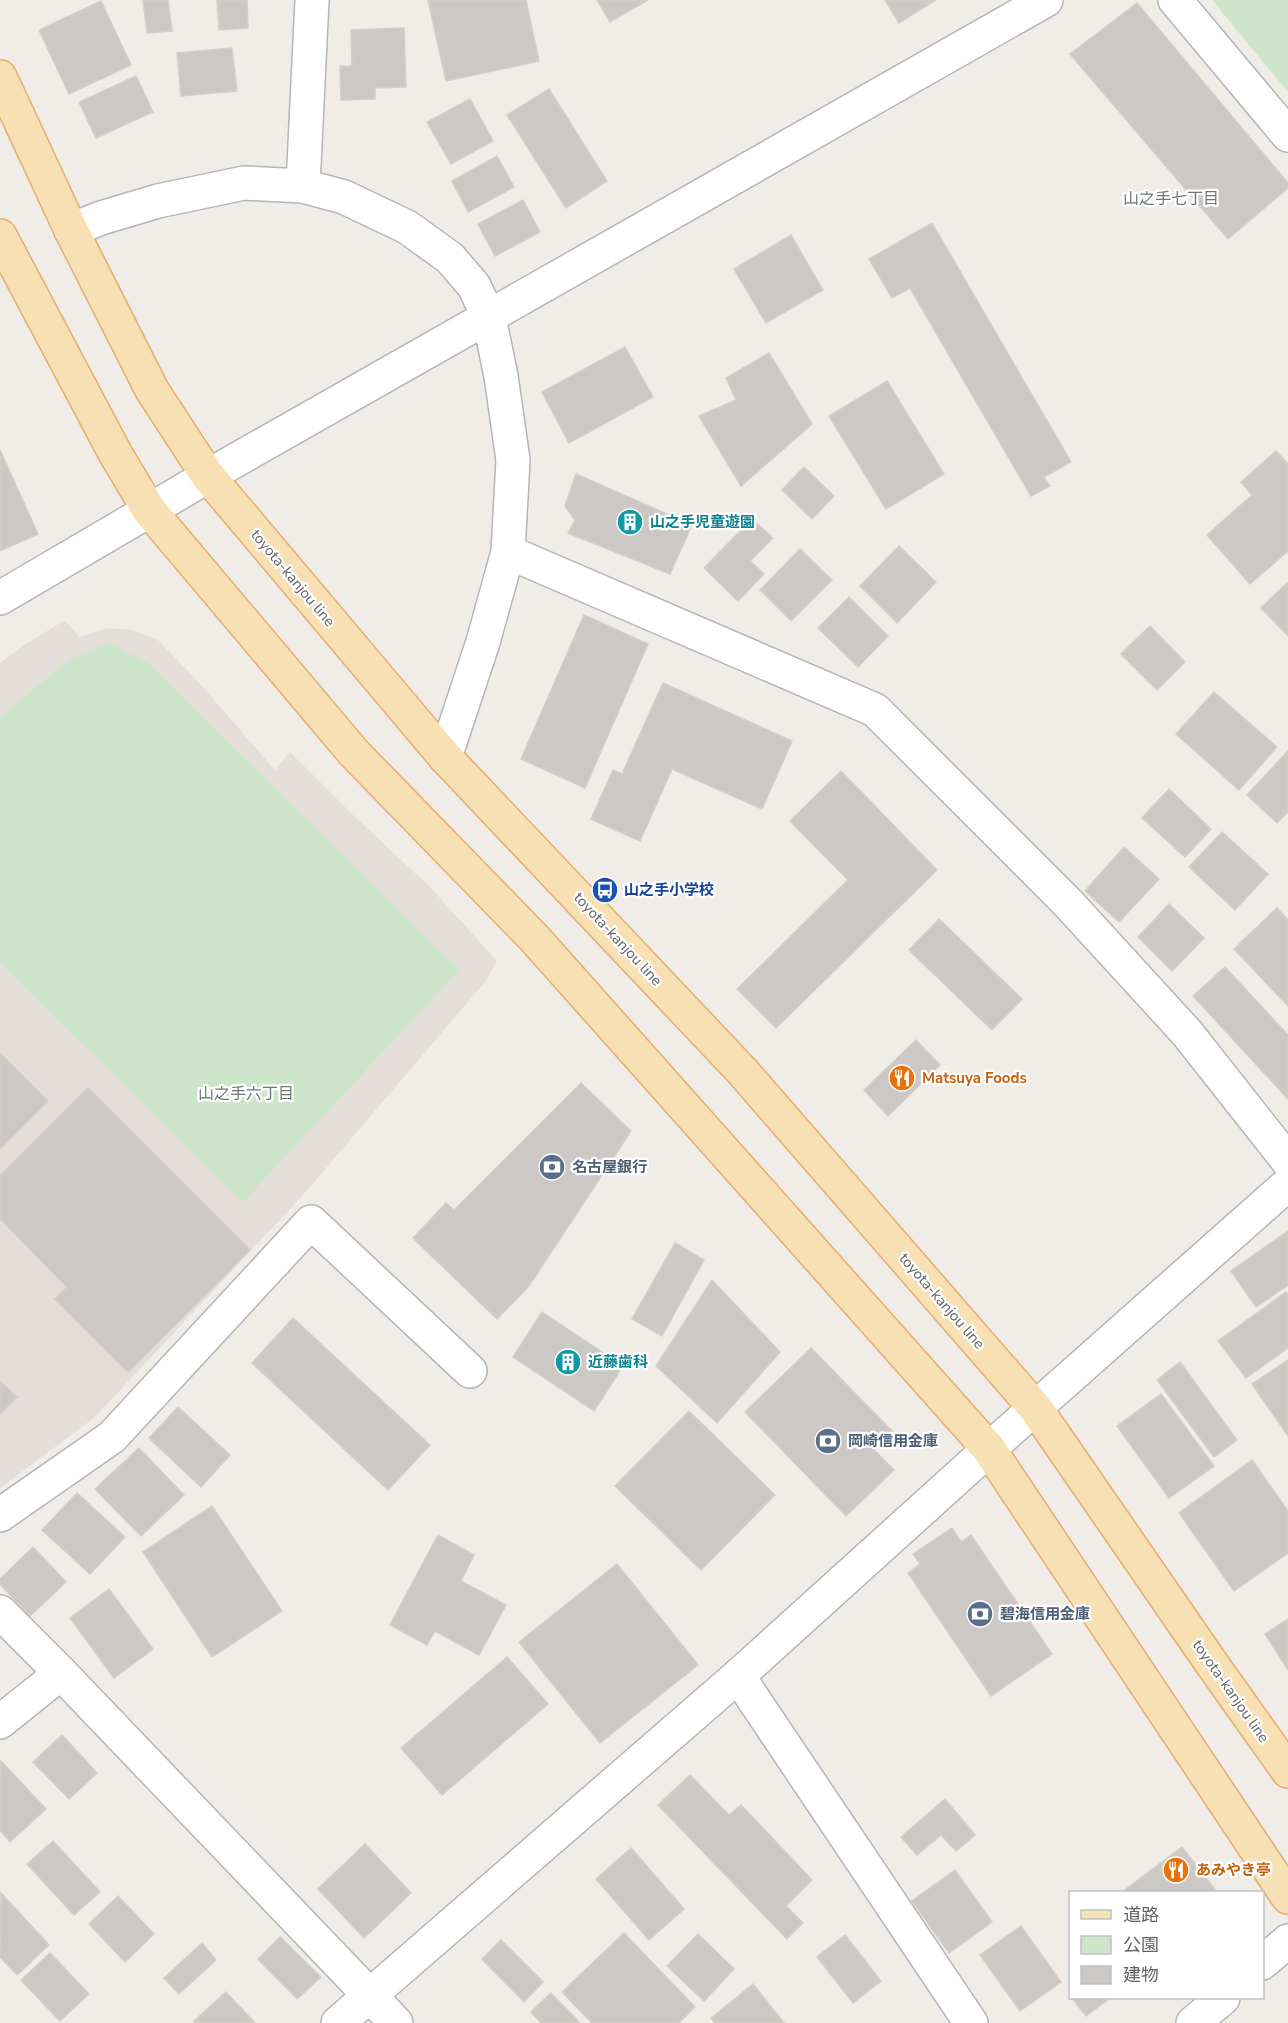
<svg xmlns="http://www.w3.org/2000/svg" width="1288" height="2023" font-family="'Nunito Sans','Noto Sans JP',sans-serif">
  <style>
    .education { fill: #e3deda }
    .green { fill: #cde5c8 }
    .building { fill: #ccc8c5; stroke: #d5cec7; stroke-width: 1.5 }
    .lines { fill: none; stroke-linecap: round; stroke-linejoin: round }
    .minor-casing { stroke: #b3b6b9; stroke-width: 36 }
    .major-casing { stroke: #e6ac6c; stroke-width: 36 }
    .minor { stroke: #fff; stroke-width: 33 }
    .major { stroke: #f8e0b5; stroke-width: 33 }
    .labels { text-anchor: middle; stroke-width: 4.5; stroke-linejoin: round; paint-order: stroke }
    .culture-label { font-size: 15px; font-weight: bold; fill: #0d838f; stroke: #fff; text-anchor: start }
    .street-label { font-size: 15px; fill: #606467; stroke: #fff }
    .transit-label { font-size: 15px; font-weight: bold; fill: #164399; stroke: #fff; text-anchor: start }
    .food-label { font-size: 15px; font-weight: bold; fill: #c56008; stroke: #fff; text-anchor: start }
    .service-label { font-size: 15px; font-weight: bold; fill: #4e5e75; stroke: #fff; text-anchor: start }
    .neighbourhood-label { font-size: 16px; fill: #717779; stroke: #fff }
  </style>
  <rect width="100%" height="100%" fill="#f0ede9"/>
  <path class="education" d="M 65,620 L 79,637 L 108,628 L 133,630 L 158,640 L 194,677 L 275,770 L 290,752 L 354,816 L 430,887 L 497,961 L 485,982 L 303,1195 L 94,1418 L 0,1488 L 0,663 L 23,646 Z"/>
  <g class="green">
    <path d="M 1212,0 L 1288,0 L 1288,92 Z"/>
    <path d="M 108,643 L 148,663 L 459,970 L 243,1202 L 0,963 L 0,718 L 66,662 Z"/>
  </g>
  <g class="building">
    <path d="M 143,0 L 168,0 L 172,31 L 147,33 Z"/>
    <path d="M 217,0 L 247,0 L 248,28 L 219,30 Z"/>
    <path d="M 428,0 L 526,0 L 539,61 L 446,81 Z"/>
    <path d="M 597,0 L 648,0 L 610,22 Z"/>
    <path d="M 885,0 L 936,0 L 899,23 Z"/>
    <path d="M 101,1 L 131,65 L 69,94 L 39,30 Z"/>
    <path d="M 1137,3 L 1288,183 L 1288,188 L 1228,239 L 1070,54 Z"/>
    <path d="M 404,28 L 406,87 L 375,88 L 375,99 L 341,100 L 340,66 L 352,66 L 351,30 Z"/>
    <path d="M 232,48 L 237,91 L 181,96 L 177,53 Z"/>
    <path d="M 136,76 L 153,112 L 96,138 L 79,102 Z"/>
    <path d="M 549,89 L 607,181 L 566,208 L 507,115 Z"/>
    <path d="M 470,99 L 493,141 L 451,164 L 427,122 Z"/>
    <path d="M 497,156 L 514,187 L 468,212 L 452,181 Z"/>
    <path d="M 523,200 L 540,232 L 495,256 L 478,224 Z"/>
    <path d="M 932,223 L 1071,462 L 1044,477 L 1050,486 L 1031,496 L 910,288 L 892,298 L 869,259 Z"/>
    <path d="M 791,235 L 823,290 L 766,323 L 734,269 Z"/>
    <path d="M 625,347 L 653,397 L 569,443 L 542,392 Z"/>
    <path d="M 769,353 L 812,424 L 741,486 L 699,416 L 736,400 L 726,378 Z"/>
    <path d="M 887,381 L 944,474 L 886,509 L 829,416 Z"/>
    <path d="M 0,450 L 38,534 L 0,551 Z"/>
    <path d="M 1276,451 L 1288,464 L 1288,551 L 1250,584 L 1207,535 L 1252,495 L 1241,482 Z"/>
    <path d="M 804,467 L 834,496 L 812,519 L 782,490 Z"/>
    <path d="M 576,474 L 692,525 L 670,574 L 568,533 L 575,520 L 565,506 Z"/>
    <path d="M 752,519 L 773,538 L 750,561 L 764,574 L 738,601 L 704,568 Z"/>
    <path d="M 899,546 L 936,582 L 897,623 L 860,586 Z"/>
    <path d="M 800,549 L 832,580 L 791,621 L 760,590 Z"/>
    <path d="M 1288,582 L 1288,636 L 1261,608 Z"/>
    <path d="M 849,597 L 888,636 L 858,667 L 818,628 Z"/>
    <path d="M 584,615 L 648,644 L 585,788 L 521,759 Z"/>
    <path d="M 1150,626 L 1185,662 L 1157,690 L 1121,654 Z"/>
    <path d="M 663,683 L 792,741 L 762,809 L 672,769 L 640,841 L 591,819 L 613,770 L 622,774 Z"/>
    <path d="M 1214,692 L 1277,747 L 1239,790 L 1176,734 Z"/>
    <path d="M 1288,751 L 1288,812 L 1277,823 L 1247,795 Z"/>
    <path d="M 841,771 L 937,870 L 776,1028 L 737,989 L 848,880 L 790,821 Z"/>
    <path d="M 1169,789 L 1211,829 L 1185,857 L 1142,818 Z"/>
    <path d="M 1222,832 L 1268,874 L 1235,910 L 1189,867 Z"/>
    <path d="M 1124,847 L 1159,879 L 1119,922 L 1085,891 Z"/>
    <path d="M 1169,904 L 1204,938 L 1172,971 L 1138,937 Z"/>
    <path d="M 1277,908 L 1288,920 L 1288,1006 L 1234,949 Z"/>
    <path d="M 939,919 L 1022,999 L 992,1030 L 909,950 Z"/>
    <path d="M 1225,967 L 1288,1035 L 1288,1099 L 1193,996 Z"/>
    <path d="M 916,1040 L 940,1065 L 888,1116 L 864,1090 Z"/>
    <path d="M 0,1053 L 48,1101 L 1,1148 L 0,1147 Z"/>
    <path d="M 581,1083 L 631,1131 L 529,1286 L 497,1319 L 413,1238 L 446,1203 L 454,1210 Z"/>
    <path d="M 88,1088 L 250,1250 L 128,1372 L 55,1299 L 67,1287 L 0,1219 L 0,1176 Z"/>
    <path d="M 1288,1231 L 1288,1285 L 1256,1307 L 1231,1271 Z"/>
    <path d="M 675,1243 L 704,1260 L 662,1336 L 632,1319 Z"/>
    <path d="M 712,1280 L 780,1352 L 717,1423 L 656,1366 Z"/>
    <path d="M 1286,1292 L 1288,1294 L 1288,1348 L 1246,1378 L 1218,1341 Z"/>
    <path d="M 542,1312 L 623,1366 L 594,1411 L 513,1357 Z"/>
    <path d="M 293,1318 L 430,1445 L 388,1490 L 252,1363 Z"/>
    <path d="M 811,1348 L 893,1432 L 874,1450 L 894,1470 L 846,1516 L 745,1412 Z"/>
    <path d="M 1288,1360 L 1288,1436 L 1252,1384 Z"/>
    <path d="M 1180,1362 L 1237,1440 L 1214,1457 L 1157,1380 Z"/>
    <path d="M 0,1381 L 17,1397 L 0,1414 Z"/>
    <path d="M 1161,1394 L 1214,1466 L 1169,1498 L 1117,1426 Z"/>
    <path d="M 178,1407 L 230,1455 L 201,1487 L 149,1438 Z"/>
    <path d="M 689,1411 L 775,1495 L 701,1570 L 615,1486 Z"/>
    <path d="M 139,1448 L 184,1495 L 141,1536 L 95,1489 Z"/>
    <path d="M 1252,1460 L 1288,1511 L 1288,1553 L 1234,1591 L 1179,1513 Z"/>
    <path d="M 77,1493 L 125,1537 L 90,1574 L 42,1530 Z"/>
    <path d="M 212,1506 L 282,1611 L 212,1657 L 143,1552 Z"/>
    <path d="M 952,1528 L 961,1542 L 971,1535 L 1052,1654 L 991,1696 L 908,1573 L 920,1564 L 913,1554 Z"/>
    <path d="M 438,1535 L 474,1555 L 461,1581 L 506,1605 L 479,1655 L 435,1631 L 427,1645 L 390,1625 Z"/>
    <path d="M 33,1547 L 66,1582 L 30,1616 L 0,1584 L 0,1579 Z"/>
    <path d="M 617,1564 L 698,1665 L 600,1743 L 519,1642 Z"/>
    <path d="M 109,1589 L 153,1649 L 114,1678 L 70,1618 Z"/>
    <path d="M 1288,1619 L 1288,1670 L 1265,1634 Z"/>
    <path d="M 507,1657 L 548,1704 L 442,1795 L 401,1748 Z"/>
    <path d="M 62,1735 L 97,1773 L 69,1799 L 33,1762 Z"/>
    <path d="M 1,1761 L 46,1809 L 10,1842 L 0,1830 Z"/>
    <path d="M 690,1775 L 729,1815 L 741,1805 L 812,1880 L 786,1906 L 803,1923 L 787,1939 L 658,1805 Z"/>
    <path d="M 945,1799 L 975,1835 L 956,1851 L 941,1835 L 917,1855 L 901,1837 Z"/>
    <path d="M 53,1841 L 100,1892 L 74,1915 L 27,1864 Z"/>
    <path d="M 365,1844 L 411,1893 L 364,1938 L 318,1889 Z"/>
    <path d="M 1182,1847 L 1217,1892 L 1122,1892 Z"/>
    <path d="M 631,1848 L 684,1909 L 649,1940 L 596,1879 Z"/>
    <path d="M 955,1870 L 992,1922 L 949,1953 L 912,1901 Z"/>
    <path d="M 1,1893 L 49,1945 L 17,1975 L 0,1957 Z"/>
    <path d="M 118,1896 L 154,1934 L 125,1962 L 89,1924 Z"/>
    <path d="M 1021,1926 L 1061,1982 L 1020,2011 L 980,1955 Z"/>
    <path d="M 624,1933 L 695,2007 L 679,2023 L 592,2023 L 562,1992 Z"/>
    <path d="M 698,1934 L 734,1969 L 704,2001 L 667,1966 Z"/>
    <path d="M 845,1935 L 881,1981 L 853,2003 L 817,1957 Z"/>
    <path d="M 280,1937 L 321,1977 L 297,1999 L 258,1959 Z"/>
    <path d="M 501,1940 L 543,1982 L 524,2002 L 482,1959 Z"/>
    <path d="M 202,1943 L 216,1960 L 179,1994 L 164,1978 Z"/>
    <path d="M 50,1953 L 89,1994 L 60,2021 L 21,1980 Z"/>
    <path d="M 753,1984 L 784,2023 L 715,2023 L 711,2018 Z"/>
    <path d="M 226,1992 L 255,2023 L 195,2023 L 194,2021 Z"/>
    <path d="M 551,1993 L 580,2023 L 541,2023 L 531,2012 Z"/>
    <path d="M 1072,1998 L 1110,1998 L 1086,2016 Z"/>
  </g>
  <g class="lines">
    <defs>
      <g id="minor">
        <path d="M 1175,0 L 1288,135"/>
        <path d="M 303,186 L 312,0"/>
        <path d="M 71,230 L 101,218 L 158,201 L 244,183 L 303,186 L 344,197 L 407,227 L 450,258 L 474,286 L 489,318 L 501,376 L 513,460 L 508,552 L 483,642 L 445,757"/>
        <path d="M 508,552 L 875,710 L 1068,903 L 1187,1033 L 1288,1161"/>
        <path d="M 0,598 L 208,476 L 1046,0"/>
        <path d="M 0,1515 L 112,1437 L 311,1222 L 470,1371"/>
        <path d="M 0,1612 L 61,1673 L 396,2023"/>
        <path d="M 738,1676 L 971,2023"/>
        <path d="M 0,1722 L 61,1673"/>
        <path d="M 1262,1963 L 1288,1941"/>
        <path d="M 338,2023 L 738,1676 L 989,1449 L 1288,1184"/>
        <path d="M 1193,2023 L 1223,1998"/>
      </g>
      <g id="major">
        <path d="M 0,77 L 71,230 L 152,390 L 208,476 L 445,757 L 742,1071 L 1036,1409 L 1212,1664 L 1288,1771"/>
        <path d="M 0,236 L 115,453 L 149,510 L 354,753 L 535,939 L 989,1449 L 1288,1897"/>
      </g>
    </defs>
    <use href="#minor" class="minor-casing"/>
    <use href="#major" class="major-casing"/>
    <use href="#minor" class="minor"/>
    <use href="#major" class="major"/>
  </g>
  <defs>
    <symbol id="building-disc" viewBox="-11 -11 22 22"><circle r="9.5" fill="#0f9aa8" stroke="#fff"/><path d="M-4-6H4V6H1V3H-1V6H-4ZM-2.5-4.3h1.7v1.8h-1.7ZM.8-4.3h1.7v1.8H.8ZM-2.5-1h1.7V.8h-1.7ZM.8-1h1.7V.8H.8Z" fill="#fff"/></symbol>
    <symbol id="bus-disc" viewBox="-11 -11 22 22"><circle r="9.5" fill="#1a4fb4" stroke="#fff"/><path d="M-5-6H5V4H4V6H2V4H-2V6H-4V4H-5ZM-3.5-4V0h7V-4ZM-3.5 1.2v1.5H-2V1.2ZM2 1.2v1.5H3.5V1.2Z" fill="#fff"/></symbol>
    <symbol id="restaurant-disc" viewBox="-11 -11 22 22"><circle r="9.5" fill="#e8710a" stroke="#fff"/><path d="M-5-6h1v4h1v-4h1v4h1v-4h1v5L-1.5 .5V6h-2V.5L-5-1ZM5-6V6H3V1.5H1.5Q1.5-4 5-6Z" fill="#fff"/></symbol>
    <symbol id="bank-disc" viewBox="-11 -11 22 22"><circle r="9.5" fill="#5c6f8a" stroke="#fff"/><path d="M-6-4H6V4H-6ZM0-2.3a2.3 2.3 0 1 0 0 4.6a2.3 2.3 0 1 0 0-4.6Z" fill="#fff"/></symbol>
  </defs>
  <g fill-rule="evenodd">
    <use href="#building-disc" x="615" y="507" width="30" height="30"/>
    <use href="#bus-disc" x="590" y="875" width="30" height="30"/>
    <use href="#restaurant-disc" x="887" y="1063" width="30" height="30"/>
    <use href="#bank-disc" x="537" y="1152" width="30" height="30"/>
    <use href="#building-disc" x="553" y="1347" width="30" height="30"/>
    <use href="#bank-disc" x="813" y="1426" width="30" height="30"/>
    <use href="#bank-disc" x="965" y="1599" width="30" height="30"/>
    <use href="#restaurant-disc" x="1161" y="1855" width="30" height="30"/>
  </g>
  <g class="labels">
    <g class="culture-label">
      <text x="650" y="527">山之手児童遊園</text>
      <text x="588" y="1367">近藤歯科</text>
    </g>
    <g class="street-label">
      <text transform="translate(293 578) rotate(50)" y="5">toyota-kanjou line</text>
      <text transform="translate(618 939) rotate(47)" y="5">toyota-kanjou line</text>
      <text transform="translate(942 1301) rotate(49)" y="5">toyota-kanjou line</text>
      <text transform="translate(1231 1691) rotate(55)" y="5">toyota-kanjou line</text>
    </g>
    <g class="transit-label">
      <text x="624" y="895">山之手小学校</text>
    </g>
    <g class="food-label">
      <text x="922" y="1083">Matsuya Foods</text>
      <text x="1196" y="1875">あみやき亭</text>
    </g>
    <g class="service-label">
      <text x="572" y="1172">名古屋銀行</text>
      <text x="848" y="1446">岡崎信用金庫</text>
      <text x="1000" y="1619">碧海信用金庫</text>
    </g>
    <g class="neighbourhood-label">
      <text x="1171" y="204">山之手七丁目</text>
      <text x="246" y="1099">山之手六丁目</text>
    </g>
  </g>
  <rect x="1069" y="1891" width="195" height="108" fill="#ffffff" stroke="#bfc1c2" stroke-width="1.5"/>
  <rect x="1081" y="1910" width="30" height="9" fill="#f8e0b5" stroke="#bfc1c2" stroke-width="1.5"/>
  <text x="1123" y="1921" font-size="18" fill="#606467">道路</text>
  <rect x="1081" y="1936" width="30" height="18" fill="#cde5c8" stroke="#bfc1c2" stroke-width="1.5"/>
  <text x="1123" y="1951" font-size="18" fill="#606467">公園</text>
  <rect x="1081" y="1966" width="30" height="18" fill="#ccc8c5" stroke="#bfc1c2" stroke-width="1.5"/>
  <text x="1123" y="1981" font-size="18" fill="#606467">建物</text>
</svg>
